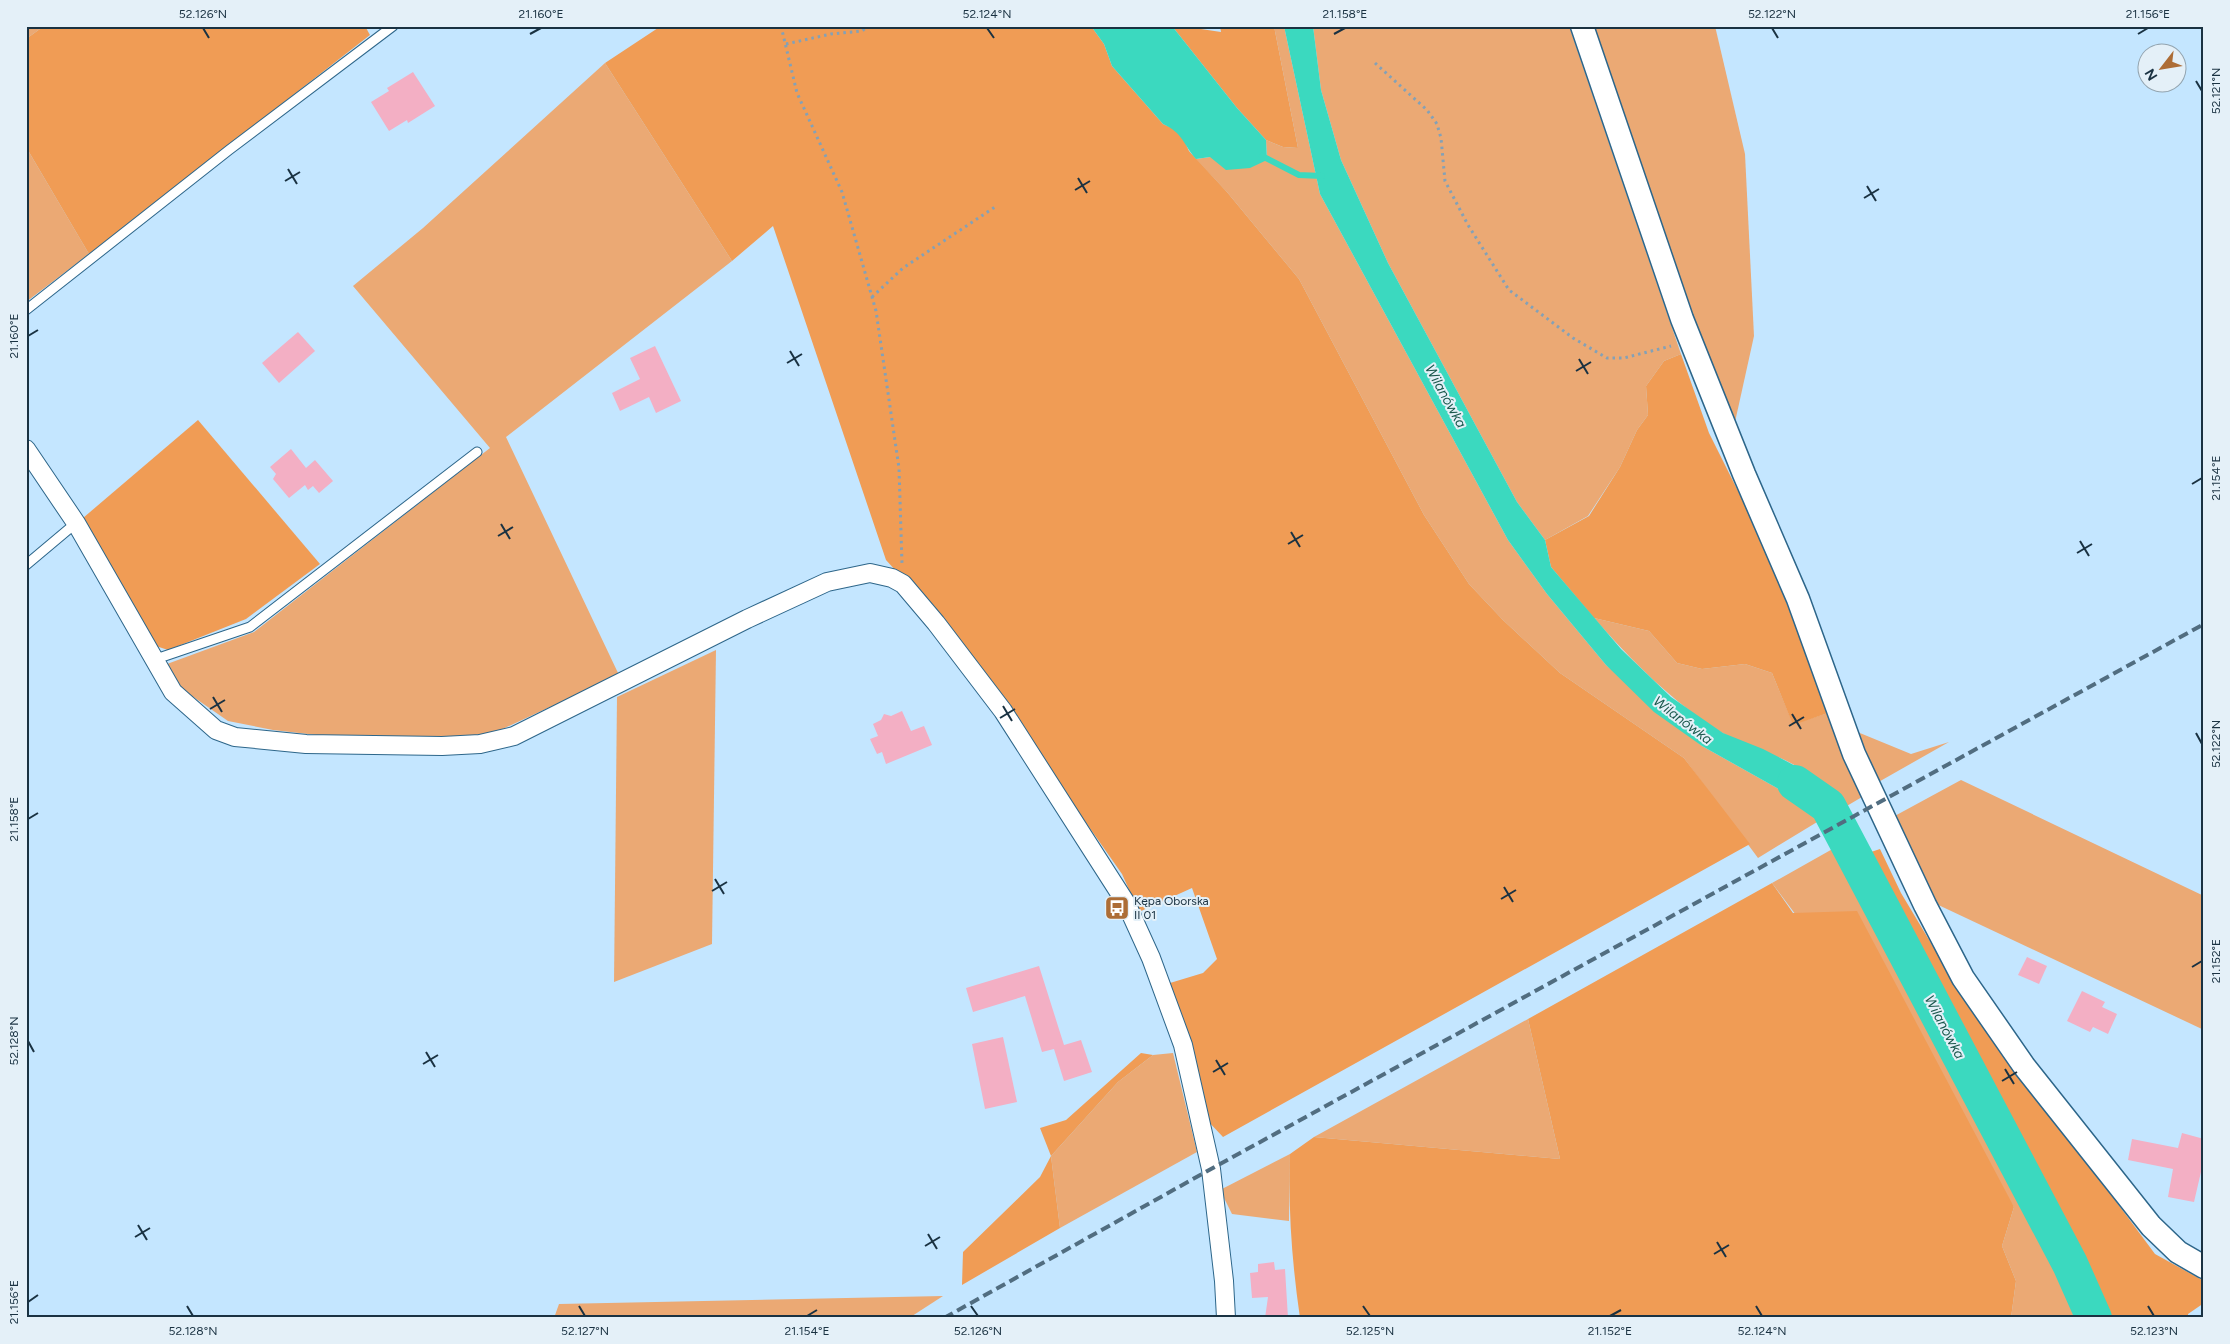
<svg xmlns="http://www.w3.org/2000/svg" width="2230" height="1344" font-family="Figtree,sans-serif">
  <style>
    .green { fill: #eba974 }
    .forest { fill: #f09c55 }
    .water { fill: #3bd9bf }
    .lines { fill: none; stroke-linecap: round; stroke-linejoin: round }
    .stream { stroke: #3bd9bf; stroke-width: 6 }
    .river { stroke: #3bd9bf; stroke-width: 36 }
    .building { fill: #f3afc4 }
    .service-casing { stroke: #2d668a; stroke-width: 11 }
    .minor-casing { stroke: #2d668a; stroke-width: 20 }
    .tertiary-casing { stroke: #2d668a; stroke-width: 25 }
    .path { stroke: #83a1b7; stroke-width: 3; stroke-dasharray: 2.5 4; stroke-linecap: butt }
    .service { stroke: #fff; stroke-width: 9 }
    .minor { stroke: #fff; stroke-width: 18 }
    .tertiary { stroke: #fff; stroke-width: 22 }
    .rail { stroke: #516d80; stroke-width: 4; stroke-dasharray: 10 5; stroke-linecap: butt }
    .ticks { fill: none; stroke: #1a3242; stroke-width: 2 }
    .labels { text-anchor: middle; stroke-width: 4; stroke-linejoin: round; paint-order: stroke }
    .poi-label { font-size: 12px; fill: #1a3242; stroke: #e4f0f8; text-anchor: start }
    .water-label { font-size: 14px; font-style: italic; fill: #1a584d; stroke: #e4f0f8 }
    .neatline { fill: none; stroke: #1a3242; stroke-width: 2 }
    .ticks-label { font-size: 12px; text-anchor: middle; fill: #1a3242 }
  </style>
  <rect width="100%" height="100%" fill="#c4e6ff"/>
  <g class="green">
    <path d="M 26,26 L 44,26 L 26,39 Z"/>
    <path d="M 1274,26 L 1284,26 L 1320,194 L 1508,540 L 1547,594 L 1606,665 L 1702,746 L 1827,816 L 1758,858 L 1684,758 L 1560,673 L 1503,620 L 1469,584 L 1424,515 L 1299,279 L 1227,192 L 1196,159 L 1210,157 L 1267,160 L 1266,140 L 1283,147 L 1298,148 Z"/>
    <path d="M 1313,26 L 1569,26 L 1681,354 L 1664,361 L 1646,386 L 1648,415 L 1637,430 L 1620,467 L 1588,516 L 1545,540 L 1517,502 L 1388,263 L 1341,160 L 1321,90 Z"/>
    <path d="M 1593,26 L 1715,26 L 1745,154 L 1754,336 L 1735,422 L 1727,415 Z"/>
    <path d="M 605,63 L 732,261 L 506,437 L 619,675 L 496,732 L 404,745 L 273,730 L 228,721 L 179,687 L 167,664 L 254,632 L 490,448 L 353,286 L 423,228 Z"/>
    <path d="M 26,147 L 89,254 L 26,302 Z"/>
    <path d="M 1594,618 L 1649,631 L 1677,663 L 1702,669 L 1745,664 L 1772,673 L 1793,724 L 1828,713 L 1862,797 L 1840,810 C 1830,798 1820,781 1807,773 C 1781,754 1747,748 1721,732 C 1672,702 1632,661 1594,618 Z"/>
    <path d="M 716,650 L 712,944 L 614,982 L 617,697 Z"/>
    <path d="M 1855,731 L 1911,754 L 1949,742 L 1875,784 Z"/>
    <path d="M 1961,780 L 2204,896 L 2204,1030 L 1932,902 L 1905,836 L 1891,818 Z"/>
    <path d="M 1852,838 L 2107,1318 L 2011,1318 L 2016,1281 L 2002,1246 L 2014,1207 L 1772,883 Z"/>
    <path d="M 1528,1019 L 1560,1159 L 1314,1137 Z"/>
    <path d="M 1173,1053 L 1197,1152 L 1060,1228 L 1051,1156 L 1118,1082 L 1153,1055 Z"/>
    <path d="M 1290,1154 L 1289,1221 L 1232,1214 L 1220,1190 Z"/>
    <path d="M 943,1296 L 909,1318 L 554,1318 L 559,1304 Z"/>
  </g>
  <g class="forest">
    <path d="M 44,26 L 365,26 L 370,35 L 89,254 L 26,147 L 26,39 Z"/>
    <path d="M 661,26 L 1091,26 L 1104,44 L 1112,66 L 1163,124 L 1174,129 L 1183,138 L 1189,151 L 1227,192 L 1299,279 L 1424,515 L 1469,584 L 1503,620 L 1560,673 L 1684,758 L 1750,844 L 1223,1137 L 1206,1119 L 1193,1047 L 1170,983 L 1203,973 L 1217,959 L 1192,888 L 1139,912 L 1122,874 L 953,633 L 886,560 L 773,226 L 732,261 L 605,63 Z"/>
    <path d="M 1172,26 L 1198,26 L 1201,29 L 1221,32 L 1220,26 L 1274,26 L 1298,148 L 1283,147 L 1266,140 L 1237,108 Z"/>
    <path d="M 1681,354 L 1709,433 L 1764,543 L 1828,713 L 1793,725 L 1772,673 L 1745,664 L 1702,669 L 1677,663 L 1649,631 L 1594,618 L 1551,567 L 1545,540 L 1589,516 L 1620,467 L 1637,430 L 1648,415 L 1646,386 L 1664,361 Z"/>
    <path d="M 198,420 L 320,564 L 246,619 L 168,650 L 156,646 L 83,518 Z"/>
    <path d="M 1880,849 L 1901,893 L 1959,990 L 2155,1254 L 2204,1281 L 2204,1303 L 2188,1314 L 2188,1318 L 2107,1318 L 1862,855 Z"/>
    <path d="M 1772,883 L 1793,913 L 1857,911 L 2014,1207 L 2002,1246 L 2016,1281 L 2011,1318 L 1300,1318 C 1292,1263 1288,1209 1290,1154 L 1314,1137 L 1560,1159 L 1528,1019 Z"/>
    <path d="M 1141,1053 L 1153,1055 L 1118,1082 L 1051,1156 L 1060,1228 L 962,1285 L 963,1252 L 1040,1177 L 1051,1156 L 1040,1128 L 1066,1120 Z"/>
  </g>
  <g class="water">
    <path d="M 1091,26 L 1172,26 L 1237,108 L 1266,140 L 1267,160 L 1250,168 L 1226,170 L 1210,157 L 1196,159 C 1183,144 1183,133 1163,124 L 1112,66 L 1104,44 Z"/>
    <path d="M 1284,26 L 1313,26 L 1321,90 L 1341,160 L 1388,263 L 1517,502 L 1545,540 L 1551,567 L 1621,649 L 1671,697 L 1723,733 L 1763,749 L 1809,773 L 1840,810 L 1827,816 L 1702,746 L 1654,712 L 1606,665 L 1547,594 L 1508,540 L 1320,194 Z"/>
  </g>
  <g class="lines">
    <path class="stream" d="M 1262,156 L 1299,175 L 1322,176"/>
    <path class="river" d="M 1795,783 L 1828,806 L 2070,1264 L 2094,1318"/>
  </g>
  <g class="building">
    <path d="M 413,72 L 435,106 L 408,123 L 407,120 L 389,131 L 371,102 L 389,91 L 387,88 Z"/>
    <path d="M 298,332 L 315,351 L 279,383 L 262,363 Z"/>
    <path d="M 655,346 L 681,401 L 656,413 L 649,397 L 620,411 L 612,393 L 640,379 L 630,358 Z"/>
    <path d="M 291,449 L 306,468 L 315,460 L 333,481 L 319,493 L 313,486 L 308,490 L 305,485 L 289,498 L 273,479 L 276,474 L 270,467 Z"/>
    <path d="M 902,711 L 911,731 L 924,726 L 932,745 L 886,764 L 882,752 L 877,754 L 870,739 L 878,736 L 873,724 L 881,720 L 884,714 L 891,716 Z"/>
    <path d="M 2027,957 L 2047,966 L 2039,984 L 2018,975 Z"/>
    <path d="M 1039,966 L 1064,1045 L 1081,1040 L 1092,1072 L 1064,1081 L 1054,1049 L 1042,1052 L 1025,996 L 973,1012 L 966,988 Z"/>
    <path d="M 2082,991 L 2105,1002 L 2102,1007 L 2117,1014 L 2108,1034 L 2093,1027 L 2090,1032 L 2067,1021 Z"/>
    <path d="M 1003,1037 L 1017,1102 L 985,1109 L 972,1044 Z"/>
    <path d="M 2182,1133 L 2204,1139 L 2204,1159 L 2194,1202 L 2168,1197 L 2173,1169 L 2128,1160 L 2132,1139 L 2178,1148 Z"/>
    <path d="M 1274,1262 L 1275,1270 L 1285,1269 L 1288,1318 L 1265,1318 L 1268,1297 L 1252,1298 L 1250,1273 L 1258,1272 L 1258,1264 Z"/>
  </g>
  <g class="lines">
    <defs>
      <g id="service">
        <path d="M 26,310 L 229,150 L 393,26"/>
        <path d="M 26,565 L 76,523"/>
        <path d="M 153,660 L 250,627 L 477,452"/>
      </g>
      <path id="minor" d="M 26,449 L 76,523 L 173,692 L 216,730 L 235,737 L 306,744 L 442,746 L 480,744 L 514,736 L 747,619 L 827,582 L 870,573 L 892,578 L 903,584 L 936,623 L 1003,711 L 1126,903 L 1151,958 L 1183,1045 L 1211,1169 L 1224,1281 L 1226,1318"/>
      <path id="tertiary" d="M 1582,26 L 1682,319 L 1744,474 L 1798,599 L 1854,754 L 1925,905 L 1963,978 L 2024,1066 L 2151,1226 L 2178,1252 L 2204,1267"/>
    </defs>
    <use href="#service" class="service-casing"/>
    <use href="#minor" class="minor-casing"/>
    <use href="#tertiary" class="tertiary-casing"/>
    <g class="path">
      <path d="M 781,26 L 797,93 L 842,192 L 876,311 L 899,468 L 902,564"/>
      <path d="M 786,44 L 831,34 L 862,31 L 868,26"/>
      <path d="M 1375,63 L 1427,110 L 1437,124 L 1441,138 L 1445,181 L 1468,225 L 1509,290 L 1573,338 L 1607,358 L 1624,358 L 1671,346"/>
      <path d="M 872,297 L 903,268 L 995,207"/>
    </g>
    <use href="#service" class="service"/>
    <use href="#minor" class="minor"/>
    <use href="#tertiary" class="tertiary"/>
    <path class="rail" d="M 944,1318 L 1211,1169 L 2204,624"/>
  </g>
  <path class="ticks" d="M 203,28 L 209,38M 987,28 L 994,38M 1772,28 L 1778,38M 530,34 L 541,28M 1334,34 L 1345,28M 2138,34 L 2148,28M 2196,81 L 2202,91M 288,169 L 297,184M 1078,178 L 1087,193M 285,181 L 300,172M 1867,186 L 1876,201M 1075,190 L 1090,181M 1864,198 L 1879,189M 28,336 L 38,330M 790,351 L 799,366M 1579,359 L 1588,374M 787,363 L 802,354M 1576,371 L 1591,362M 2192,484 L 2202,478M 501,524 L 510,539M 1291,532 L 1300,547M 498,536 L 513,527M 2080,541 L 2089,556M 1288,544 L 1303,535M 2077,553 L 2092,544M 213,697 L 222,712M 1003,706 L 1012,721M 210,709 L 225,700M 1792,714 L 1801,729M 1000,718 L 1015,709M 1789,726 L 1804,717M 2196,733 L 2202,744M 28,819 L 38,813M 715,879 L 724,894M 1504,887 L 1513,902M 712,891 L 727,882M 1501,899 L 1516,890M 2192,967 L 2202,961M 28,1041 L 34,1052M 426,1052 L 435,1067M 1216,1060 L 1225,1075M 423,1064 L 438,1055M 2005,1069 L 2014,1084M 1213,1072 L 1228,1063M 2002,1081 L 2017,1072M 138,1225 L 147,1240M 928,1234 L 937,1249M 135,1237 L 150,1228M 1717,1242 L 1726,1257M 925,1246 L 940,1237M 1714,1254 L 1729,1245M 28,1302 L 38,1295M 187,1306 L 193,1316M 579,1306 L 585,1316M 971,1306 L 978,1316M 1363,1306 L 1370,1316M 1756,1306 L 1762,1316M 2148,1306 L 2154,1316M 807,1316 L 817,1310M 1610,1316 L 1621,1310"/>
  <defs>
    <symbol id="bus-square" viewBox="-11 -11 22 22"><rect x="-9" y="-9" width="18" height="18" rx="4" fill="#ad6d36" stroke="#e4f0f8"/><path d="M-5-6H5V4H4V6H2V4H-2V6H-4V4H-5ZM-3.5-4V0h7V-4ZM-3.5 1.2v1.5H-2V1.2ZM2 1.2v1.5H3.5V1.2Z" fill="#fff"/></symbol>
  </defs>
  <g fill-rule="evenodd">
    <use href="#bus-square" x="1103" y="894" width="28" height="28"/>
  </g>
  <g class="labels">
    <g class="poi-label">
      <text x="1134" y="905">Kępa Oborska<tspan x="1134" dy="14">II 01</tspan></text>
    </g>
    <g class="water-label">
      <text transform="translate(1446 396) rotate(61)" y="5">Wilanówka</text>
      <text transform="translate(1683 720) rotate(37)" y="5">Wilanówka</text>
      <text transform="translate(1945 1027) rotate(62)" y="5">Wilanówka</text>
    </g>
  </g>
  <rect width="2230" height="1344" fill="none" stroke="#e4f0f8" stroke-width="55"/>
  <g transform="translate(2162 68) rotate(239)"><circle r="24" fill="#e4f0f8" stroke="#93a4af"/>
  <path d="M0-4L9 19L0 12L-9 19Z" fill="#ad6d36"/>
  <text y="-8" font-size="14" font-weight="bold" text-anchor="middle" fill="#1a3242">N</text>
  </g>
  <rect x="28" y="28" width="2174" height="1288" class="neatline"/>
  <g class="ticks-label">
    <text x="203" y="18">52.126°N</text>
    <text x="541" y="18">21.160°E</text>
    <text x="987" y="18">52.124°N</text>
    <text x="1345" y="18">21.158°E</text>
    <text x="1772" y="18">52.122°N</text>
    <text x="2148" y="18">21.156°E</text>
    <text transform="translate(2216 91) rotate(-90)" y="4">52.121°N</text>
    <text transform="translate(14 336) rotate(-90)" y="4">21.160°E</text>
    <text transform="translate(2216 478) rotate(-90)" y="4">21.154°E</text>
    <text transform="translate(2216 744) rotate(-90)" y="4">52.122°N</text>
    <text transform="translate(14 819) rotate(-90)" y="4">21.158°E</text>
    <text transform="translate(2216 961) rotate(-90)" y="4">21.152°E</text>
    <text transform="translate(14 1041) rotate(-90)" y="4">52.128°N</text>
    <text transform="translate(14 1302) rotate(-90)" y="4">21.156°E</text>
    <text x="193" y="1335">52.128°N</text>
    <text x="585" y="1335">52.127°N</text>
    <text x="807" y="1335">21.154°E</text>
    <text x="978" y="1335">52.126°N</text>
    <text x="1370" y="1335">52.125°N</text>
    <text x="1610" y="1335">21.152°E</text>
    <text x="1762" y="1335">52.124°N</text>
    <text x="2154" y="1335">52.123°N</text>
  </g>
</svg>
